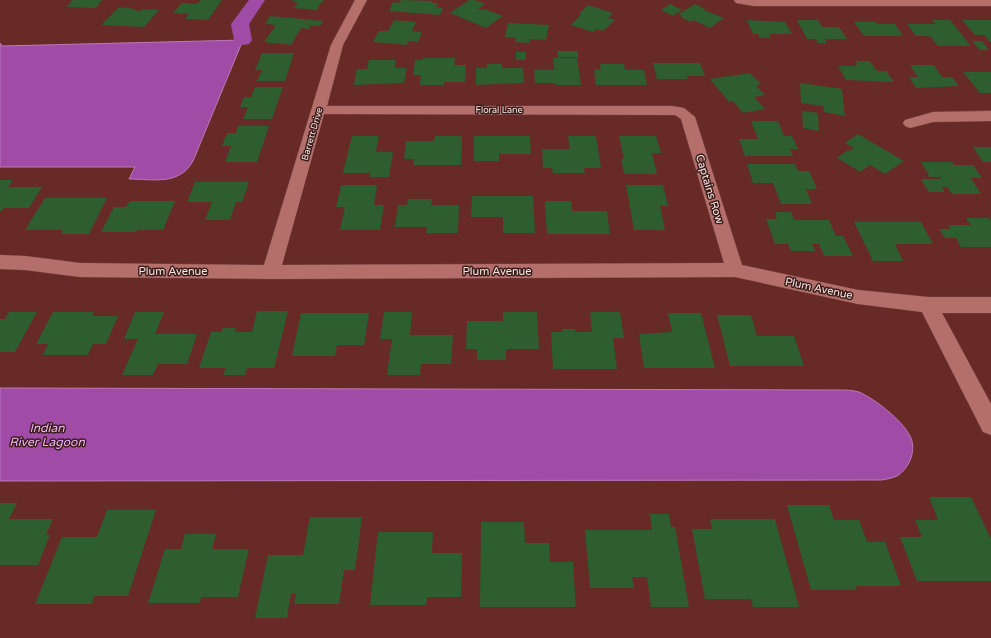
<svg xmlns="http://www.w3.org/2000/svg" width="991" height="638" font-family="'Varela Round',sans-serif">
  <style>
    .water { fill: #a04ca7; stroke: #bb79b8 }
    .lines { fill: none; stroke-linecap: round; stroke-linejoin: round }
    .canal { fill: #a04ca7; fill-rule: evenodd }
    .building { fill: #2e5d30 }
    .minor-casing { stroke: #774545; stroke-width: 1 }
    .minor { fill: #b46f6a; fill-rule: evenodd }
    .labels { text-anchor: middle; stroke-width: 3; stroke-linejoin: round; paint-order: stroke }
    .far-street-label { font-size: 9px; fill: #fae3e0; stroke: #391d1b }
    .street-label { font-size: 11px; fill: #fae3e0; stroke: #391d1b }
    .water-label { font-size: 12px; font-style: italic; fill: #f2b2f6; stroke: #391d1b }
  </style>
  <rect width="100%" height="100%" fill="#672a27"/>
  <g class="water">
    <path d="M 243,40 L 193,161 C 179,186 153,179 129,179 L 135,167 L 0,167 L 0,43 L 2,46 Z"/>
    <path d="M 0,388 L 838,390 C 844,390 853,390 859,392 C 875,399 902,420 910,436 C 917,449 910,468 897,476 C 893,478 887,479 882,480 L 0,481 Z"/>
  </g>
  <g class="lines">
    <path class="canal" d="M 249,0 L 265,0 L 249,24 L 252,40 L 249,44 L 243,45 L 237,44 L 234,40 L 231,24 Z"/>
  </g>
  <g class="building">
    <path d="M 72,0 L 102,0 L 96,8 L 67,7 Z"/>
    <path d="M 201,0 L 222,0 L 208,20 L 185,19 L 189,14 L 173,13 L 182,3 L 197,4 Z"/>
    <path d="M 292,0 L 326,0 L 322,1 L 317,10 L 294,8 L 298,2 L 292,1 Z"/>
    <path d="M 401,0 L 433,1 L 432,3 L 438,3 L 436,7 L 443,8 L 440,15 L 389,11 L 393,2 L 400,3 Z"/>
    <path d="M 469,0 L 475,0 L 485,4 L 478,9 L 482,10 L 485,9 L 503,16 L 486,28 L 450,13 Z"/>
    <path d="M 670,4 L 682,10 L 673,16 L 661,10 Z"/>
    <path d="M 695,4 L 705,9 L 704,10 L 724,18 L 710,28 L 693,20 L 690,22 L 681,17 L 682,16 L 679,14 Z"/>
    <path d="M 588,5 L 613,13 L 608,18 L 615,20 L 603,31 L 597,29 L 593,32 L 571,25 L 581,15 L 579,14 Z"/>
    <path d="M 119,7 L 135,9 L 133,10 L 140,11 L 142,9 L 159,10 L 144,27 L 101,25 Z"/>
    <path d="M 270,16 L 323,21 L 320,26 L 311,25 L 309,29 L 301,28 L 291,45 L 264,42 L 276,25 L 265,24 Z"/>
    <path d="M 394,20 L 416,22 L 412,31 L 422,32 L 418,42 L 408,41 L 407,45 L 373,42 L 379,31 L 388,31 Z"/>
    <path d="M 747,20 L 785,22 L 792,34 L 769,34 L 771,38 L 760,38 L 758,34 L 753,34 Z"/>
    <path d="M 797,20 L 818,20 L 822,27 L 839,27 L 847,39 L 825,39 L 827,43 L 818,43 L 816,39 L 807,39 Z"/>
    <path d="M 932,20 L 950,20 L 971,46 L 938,46 L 930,36 L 916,36 L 907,24 L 936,24 Z"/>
    <path d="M 962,20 L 991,20 L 991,43 L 984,35 L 975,35 Z"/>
    <path d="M 854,22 L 876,22 L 878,24 L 895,24 L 903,36 L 864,36 Z"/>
    <path d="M 508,23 L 549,25 L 546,40 L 530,39 L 529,43 L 515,42 L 516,38 L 505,37 Z"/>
    <path d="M 972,41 L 982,41 L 989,50 L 980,50 Z"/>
    <path d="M 557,51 L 578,51 L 578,57 L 558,57 Z"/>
    <rect x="516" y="52" width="10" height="8"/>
    <path d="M 262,53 L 294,53 L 285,81 L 257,81 L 262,70 L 255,70 Z"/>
    <path d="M 423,58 L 455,58 L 454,65 L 466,65 L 465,82 L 445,82 L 444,85 L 420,85 L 421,75 L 413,75 L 415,60 L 423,60 Z"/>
    <path d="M 553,58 L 577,58 L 581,85 L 556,85 L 555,83 L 535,83 L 534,70 L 554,70 Z"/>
    <path d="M 369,60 L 396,60 L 395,68 L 407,68 L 404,83 L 354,85 L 357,69 L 367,69 Z"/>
    <path d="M 855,61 L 870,61 L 877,71 L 886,71 L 894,82 L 846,80 L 838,66 L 856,66 L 856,65 L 858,65 Z"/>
    <path d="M 653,63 L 700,63 L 705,76 L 687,76 L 687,79 L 657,79 Z"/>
    <path d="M 487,64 L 502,64 L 502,68 L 523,68 L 524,83 L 476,85 L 476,68 L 487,68 Z"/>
    <path d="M 600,64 L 624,64 L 625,70 L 644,70 L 647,85 L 596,85 L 594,70 L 601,69 Z"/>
    <path d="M 910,65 L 934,65 L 942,77 L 952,77 L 959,86 L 916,88 L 909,77 L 918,77 Z"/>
    <path d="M 963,72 L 991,72 L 991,93 L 980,93 Z"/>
    <path d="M 750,73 L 761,84 L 756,86 L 765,95 L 754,97 L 765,109 L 743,113 L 733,101 L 729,102 L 710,79 Z"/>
    <path d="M 800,83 L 842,89 L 845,116 L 824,112 L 823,106 L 801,103 Z"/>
    <path d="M 255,87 L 283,87 L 272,119 L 243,119 L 248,107 L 240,107 L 244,97 L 251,97 Z"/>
    <path d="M 802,111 L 818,113 L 819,131 L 803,128 Z"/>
    <path d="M 751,121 L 778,121 L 784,136 L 792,136 L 798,149 L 790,149 L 793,156 L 745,156 L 739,139 L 758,139 Z"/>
    <path d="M 238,126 L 269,126 L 257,162 L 225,162 L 231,146 L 222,146 L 227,133 L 236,133 Z"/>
    <path d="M 858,134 L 904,161 L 885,174 L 870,165 L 860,172 L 837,158 L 848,150 L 850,151 L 854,148 L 845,143 Z"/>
    <path d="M 352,136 L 379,136 L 376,152 L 393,152 L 389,177 L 370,177 L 370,173 L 343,173 Z"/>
    <path d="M 435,136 L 462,136 L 461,165 L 413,165 L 414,159 L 404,159 L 406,141 L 434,141 Z"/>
    <path d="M 474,136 L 530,136 L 531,154 L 499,154 L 499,161 L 474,161 Z"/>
    <path d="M 568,136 L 596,136 L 601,168 L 584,168 L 585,173 L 553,173 L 552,168 L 543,168 L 542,149 L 570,149 Z"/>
    <path d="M 619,136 L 656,136 L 661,153 L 652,153 L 657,174 L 624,174 L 621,159 L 624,159 Z"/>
    <path d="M 973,147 L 991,147 L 991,162 L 983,162 Z"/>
    <path d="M 921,162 L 952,162 L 954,165 L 973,165 L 982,178 L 971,178 L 981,194 L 952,194 L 947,187 L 941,187 L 945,192 L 929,192 L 921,179 L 941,179 L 940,177 L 930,177 Z"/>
    <path d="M 747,164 L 795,164 L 798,171 L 809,171 L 817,189 L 806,189 L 812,204 L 781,204 L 773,183 L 753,183 Z"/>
    <path d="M 0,180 L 13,180 L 8,187 L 42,187 L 29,208 L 4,208 L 0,212 Z"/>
    <path d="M 195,182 L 249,182 L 242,202 L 236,202 L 230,220 L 205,220 L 212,202 L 187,202 Z"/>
    <path d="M 341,185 L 377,185 L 374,205 L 384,205 L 380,230 L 340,230 L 345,207 L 336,207 Z"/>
    <path d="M 626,185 L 663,185 L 668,206 L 660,206 L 665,230 L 634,230 Z"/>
    <path d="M 472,196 L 533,196 L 535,233 L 503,233 L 503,217 L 471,217 Z"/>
    <path d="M 45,198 L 107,198 L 89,234 L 61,234 L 63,230 L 25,230 Z"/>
    <path d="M 408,199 L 432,199 L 431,205 L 459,205 L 458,233 L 426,233 L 427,227 L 395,227 L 398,205 L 407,205 Z"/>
    <path d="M 130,201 L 175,201 L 163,230 L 138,230 L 136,232 L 101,232 L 114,207 L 126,207 Z"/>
    <path d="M 545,201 L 571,201 L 572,211 L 607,211 L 610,234 L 547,234 Z"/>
    <path d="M 775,212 L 791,212 L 794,220 L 829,220 L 836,236 L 843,236 L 853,256 L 824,256 L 819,244 L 812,244 L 815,251 L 791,251 L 788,244 L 775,244 L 766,219 L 777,219 Z"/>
    <path d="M 966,218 L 989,218 L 991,221 L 991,247 L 961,247 L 956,238 L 945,238 L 939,229 L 950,229 L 948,225 L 971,225 Z"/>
    <path d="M 854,222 L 921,222 L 933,244 L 895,244 L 903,261 L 873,261 Z"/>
    <path d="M 257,311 L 288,311 L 274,368 L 247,368 L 245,375 L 223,375 L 226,368 L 199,368 L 211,332 L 221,332 L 223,328 L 236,328 L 235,332 L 252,332 Z"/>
    <path d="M 9,312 L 37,312 L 15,352 L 0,352 L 0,319 L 5,319 Z"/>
    <path d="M 53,312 L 94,312 L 92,316 L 118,316 L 106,344 L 93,344 L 88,355 L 43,355 L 48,344 L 36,344 Z"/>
    <path d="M 135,312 L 164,312 L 155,334 L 197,334 L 187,364 L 158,364 L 153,375 L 122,375 L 138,339 L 124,339 Z"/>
    <path d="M 384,312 L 412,312 L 410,335 L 453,335 L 451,364 L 421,364 L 420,375 L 387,375 L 392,339 L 380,339 Z"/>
    <path d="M 503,312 L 537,312 L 539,349 L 506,349 L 506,360 L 477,360 L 477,349 L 466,349 L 467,321 L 503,321 Z"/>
    <path d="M 590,312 L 620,312 L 624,338 L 613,338 L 617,369 L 553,369 L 551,332 L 562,332 L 562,329 L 575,329 L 575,332 L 592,332 Z"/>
    <path d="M 301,313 L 369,313 L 364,345 L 337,345 L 335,356 L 292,356 Z"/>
    <path d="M 668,313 L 701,313 L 715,368 L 644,368 L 639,334 L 672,332 Z"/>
    <path d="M 717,315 L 751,315 L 757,336 L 794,336 L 804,366 L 730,366 Z"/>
    <path d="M 929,497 L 971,497 L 991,539 L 991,581 L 917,581 L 900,537 L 922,537 L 915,520 L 938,520 Z"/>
    <path d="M 0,503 L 17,503 L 9,519 L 53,519 L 46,535 L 50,535 L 38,565 L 0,565 Z"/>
    <path d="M 787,505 L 829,505 L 834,520 L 859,520 L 867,542 L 885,542 L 901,586 L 856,586 L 857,590 L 811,590 Z"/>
    <path d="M 107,510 L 156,510 L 128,596 L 94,596 L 92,604 L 35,604 L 62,537 L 97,537 Z"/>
    <path d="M 650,514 L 669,514 L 671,527 L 675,527 L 689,607 L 651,607 L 647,577 L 632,577 L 634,588 L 590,588 L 585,530 L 652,530 Z"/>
    <path d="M 310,517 L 362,517 L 355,570 L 344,570 L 339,604 L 294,604 L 296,594 L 291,594 L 287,618 L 255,618 L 268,555 L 303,555 Z"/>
    <path d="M 710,519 L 775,519 L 799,607 L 753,607 L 751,599 L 705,599 L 692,529 L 712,529 Z"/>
    <path d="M 481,522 L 524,522 L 525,543 L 549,543 L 550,562 L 573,562 L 576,607 L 480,607 Z"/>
    <path d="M 378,532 L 433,532 L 432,553 L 462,553 L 461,597 L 427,597 L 426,605 L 370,605 Z"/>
    <path d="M 185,534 L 216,534 L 212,549 L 249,549 L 238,597 L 201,597 L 200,603 L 148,603 L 165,549 L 181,549 Z"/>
  </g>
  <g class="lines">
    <defs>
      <g id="minor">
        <path d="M 355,0 L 367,0 L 343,45 L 327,106 L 672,106 L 684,108 L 695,117 L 742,265 L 858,290 L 928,297 L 991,297 L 991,313 L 942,313 L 991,404 L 991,435 L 983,432 L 922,312 L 858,304 L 735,277 L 271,279 L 80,277 L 25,270 L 0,269 L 0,255 L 25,256 L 80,263 L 264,265 L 331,45 ZM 324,114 L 675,115 L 681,119 L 724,263 L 282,265 Z"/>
        <path d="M 734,0 L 991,0 L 991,6 L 754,6 L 736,3 Z"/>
        <path d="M 991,111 L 991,121 L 933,122 L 910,128 L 905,126 L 903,123 L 905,120 L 933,112 Z"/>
      </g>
    </defs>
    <use href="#minor" class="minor-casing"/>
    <use href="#minor" class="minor"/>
  </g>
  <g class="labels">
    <g class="far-street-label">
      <text x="499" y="113">Floral Lane</text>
      <text transform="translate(312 134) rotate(-74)" y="3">Barrett Drive</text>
    </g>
    <g class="street-label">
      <text transform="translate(710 189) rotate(73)" y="4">Captains Row</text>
      <text x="173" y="275">Plum Avenue</text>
      <text x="497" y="275">Plum Avenue</text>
      <text transform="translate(819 288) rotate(12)" y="4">Plum Avenue</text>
    </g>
    <g class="water-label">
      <text x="47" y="432">Indian<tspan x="47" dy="14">River Lagoon</tspan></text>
    </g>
  </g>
</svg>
